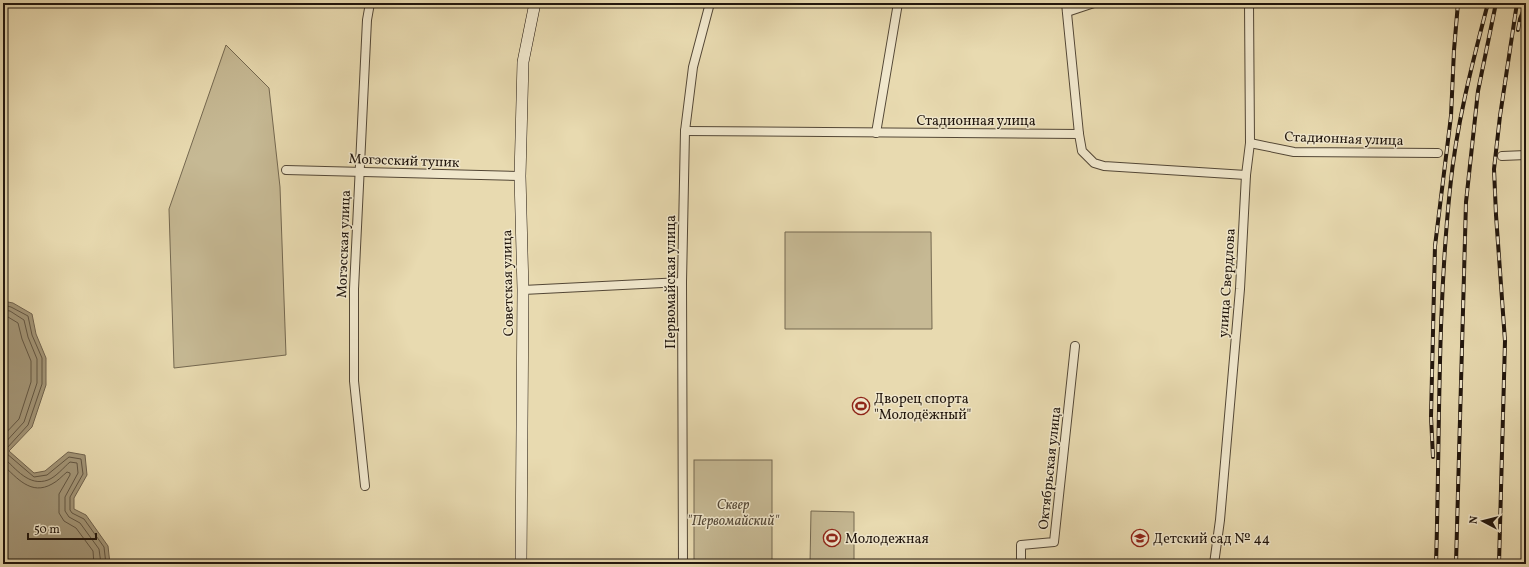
<svg xmlns="http://www.w3.org/2000/svg" width="1529" height="567" font-family="Vollkorn,serif">
  <style>
    .green { fill: #c6b994; stroke: #746850 }
    .water { fill: #a49779; stroke: #70634e }
    .lines { fill: none; stroke-linecap: round; stroke-linejoin: round }
    .shore { stroke: #625643; stroke-width: 1 }
    .street-casing { stroke: #534736; stroke-width: 10 }
    .secondary-casing { stroke: #21160d; stroke-width: 12 }
    .street { stroke: #f0e7cc; stroke-width: 8 }
    .secondary { stroke: #f0e7cc; stroke-width: 11 }
    .rail-casing { stroke: #21160d; stroke-width: 4 }
    .rail { stroke: #f0e7cc; stroke-width: 2.5; stroke-dasharray: 8; stroke-linecap: butt }
    .labels { text-anchor: middle; stroke-width: 3; stroke-linejoin: round; paint-order: stroke }
    .street-label { font-size: 14px; fill: #21160d; stroke: #f0e7cc }
    .poi-label { font-size: 14px; fill: #21160d; stroke: #f0e7cc; text-anchor: start }
    .park-label { font-size: 14px; font-style: italic; fill: #534736; stroke: #f0e7cc }
  </style>
  <rect width="100%" height="100%" fill="#e8dab0"/>
  <filter id="stains"><feTurbulence type="fractalNoise" baseFrequency=".005" numOctaves="4"/><feColorMatrix values="0 0 0 0 .2 0 0 0 0 .09 0 0 0 0 .02 0 0 0 .5 -.17"/></filter>
  <radialGradient id="worn" r=".72"><stop offset=".6" stop-color="#630" stop-opacity="0"/><stop offset="1" stop-color="#630" stop-opacity=".3"/></radialGradient>
  <g class="green">
    <path d="M 226,45 L 269,88 L 280,187 L 286,355 L 174,368 L 169,209 Z"/>
    <path d="M 785,232 L 931,232 L 932,329 L 785,329 Z"/>
    <rect x="694" y="460" width="78" height="104"/>
    <path d="M 811,511 L 854,512 L 854,564 L 810,564 Z"/>
  </g>
  <path class="water" d="M 3,301 L 13,303 L 32,314 L 36,334 L 46,358 L 46,385 L 32,427 L 9,451 L 34,473 L 45,471 L 68,452 L 85,455 L 87,475 L 74,498 L 74,509 L 86,515 L 108,546 L 110,564 L 3,564 Z"/>
  <g class="lines">
    <g class="shore">
      <path d="M 3,305 L 11,307 L 28,316 L 32,335 L 42,358 L 42,384 L 28,425 L 7,448 L 6,453 L 34,477 L 47,475 L 69,457 L 81,459 L 83,474 L 70,497 L 70,510 L 72,513 L 84,519 L 104,547 L 106,564"/>
      <path d="M 3,310 L 10,311 L 24,320 L 28,337 L 37,359 L 37,383 L 24,422 L 3,445"/>
      <path d="M 3,316 L 8,317 L 18,323 L 22,339 L 31,361 L 31,382 L 19,419 L 3,436"/>
      <path d="M 3,457 C 16,469 29,487 48,480 C 56,477 64,467 70,462 L 77,463 L 78,473 L 65,497 L 65,511 L 69,517 L 80,523 L 99,549 L 101,564"/>
      <path d="M 3,465 C 17,478 31,496 52,484 C 58,481 62,476 67,472 L 70,473 L 70,475 L 59,494 L 59,513 L 64,521 L 76,528 L 93,551 L 94,564"/>
    </g>
    <defs>
      <g id="street">
        <path d="M 1066,3 L 1079,134"/>
        <path d="M 1067,12 L 1094,3"/>
        <path d="M 685,131 L 1079,134 L 1082,151 L 1094,163 L 1104,166 L 1246,175"/>
        <path d="M 876,133 L 898,3"/>
        <path d="M 1250,143 L 1294,152 L 1438,153"/>
        <path d="M 1502,156 L 1526,155"/>
        <path d="M 286,170 L 520,176"/>
        <path d="M 523,290 L 682,282"/>
        <path d="M 365,486 L 354,381 L 354,289 L 367,20 L 370,3"/>
        <path d="M 683,564 L 682,282 L 685,131 L 693,67 L 710,3"/>
        <path d="M 1021,564 L 1021,545 L 1054,542 L 1075,346"/>
        <path d="M 1214,564 L 1220,520 L 1240,289 L 1246,175 L 1250,143 L 1249,3"/>
      </g>
      <path id="secondary" d="M 521,564 L 523,290 L 520,176 L 523,62 L 535,3"/>
    </defs>
    <use href="#street" class="street-casing"/>
    <use href="#secondary" class="secondary-casing"/>
    <use href="#street" class="street"/>
    <use href="#secondary" class="secondary"/>
    <defs>
      <g id="rail">
        <path d="M 1518,30 L 1520,19 L 1526,4"/>
        <path d="M 1433,457 L 1431,417 L 1435,246 L 1451,116 L 1454,50 L 1458,3"/>
        <path d="M 1436,564 C 1440,439 1437,314 1450,189 C 1456,126 1472,64 1488,3"/>
        <path d="M 1456,564 L 1466,202 L 1478,91 L 1496,3"/>
        <path d="M 1499,564 L 1505,341 L 1496,215 L 1494,169 L 1500,116 L 1517,3"/>
      </g>
    </defs>
    <use href="#rail" class="rail-casing"/>
    <use href="#rail" class="rail"/>
  </g>
  <defs>
    <symbol id="stadium-ring" viewBox="-11 -11 22 22"><circle r="9.5" fill="#f0e7cc" stroke="#8f2418" stroke-width="1.5"/><path d="M0-5a6.5 5 0 1 0 0 10a6.5 5 0 1 0 0-10ZM-3.5-1.8h7v3.6h-7Z" fill="#8f2418"/></symbol>
    <symbol id="school-ring" viewBox="-11 -11 22 22"><circle r="9.5" fill="#f0e7cc" stroke="#8f2418" stroke-width="1.5"/><path d="M0-5L7-2L0 1L-7-2ZM-4 1L0 2.5L4 1V4Q0 6-4 4Z" fill="#8f2418"/></symbol>
  </defs>
  <g fill-rule="evenodd">
    <use href="#stadium-ring" x="851" y="396" width="20" height="20"/>
    <use href="#stadium-ring" x="822" y="528" width="20" height="20"/>
    <use href="#school-ring" x="1130" y="528" width="20" height="20"/>
  </g>
  <g class="labels">
    <g class="street-label">
      <text x="976" y="125">Стадионная улица</text>
      <text transform="translate(1344 138) rotate(2)" y="5">Стадионная улица</text>
      <text transform="translate(404 160) rotate(2)" y="5">Могэсский тупик</text>
      <text transform="translate(343 244) rotate(-88)" y="5">Могэсская улица</text>
      <text transform="translate(670 282) rotate(-90)" y="5">Первомайская улица</text>
      <text transform="translate(507 283) rotate(-91)" y="5">Советская улица</text>
      <text transform="translate(1226 283) rotate(-86)" y="5">улица Свердлова</text>
      <text transform="translate(1049 468) rotate(-84)" y="5">Октябрьская улица</text>
    </g>
    <g class="poi-label">
      <text x="874" y="403">Дворец спорта<tspan x="874" dy="16">"Молодёжный"</tspan></text>
      <text x="845" y="543">Молодежная</text>
      <text x="1153" y="543">Детский сад № 44</text>
    </g>
    <g class="park-label">
      <text x="733" y="509">Сквер<tspan x="733" dy="16">"Первомайский"</tspan></text>
    </g>
  </g>
  <rect width="1529" height="567" fill="none" stroke="#e8dab0" stroke-width="16"/>
  <rect x="4" y="4" width="1521" height="559" fill="none" stroke="#21160d" stroke-width="2"/>
  <rect x="8" y="8" width="1513" height="551" fill="none" stroke="#21160d"/>
  <g transform="translate(1483 521) rotate(277)" stroke="#f0e7cc" stroke-width="3" paint-order="stroke">
  <path d="M0-3L7 15L0 10L-7 15Z" fill="#21160d"/>
  <text y="-6" font-size="11" font-weight="bold" text-anchor="middle" fill="#21160d">N</text>
  </g>
  <path d="M28 533v6h68v-6" fill="none" stroke="#21160d" stroke-width="2"/>
  <text x="34" y="533" font-size="12" fill="#21160d" stroke="#f0e7cc" stroke-width="3" paint-order="stroke">50 m</text>
  <rect width="100%" height="100%" filter="url(#stains)"/>
  <rect width="100%" height="100%" fill="url(#worn)"/>
</svg>
